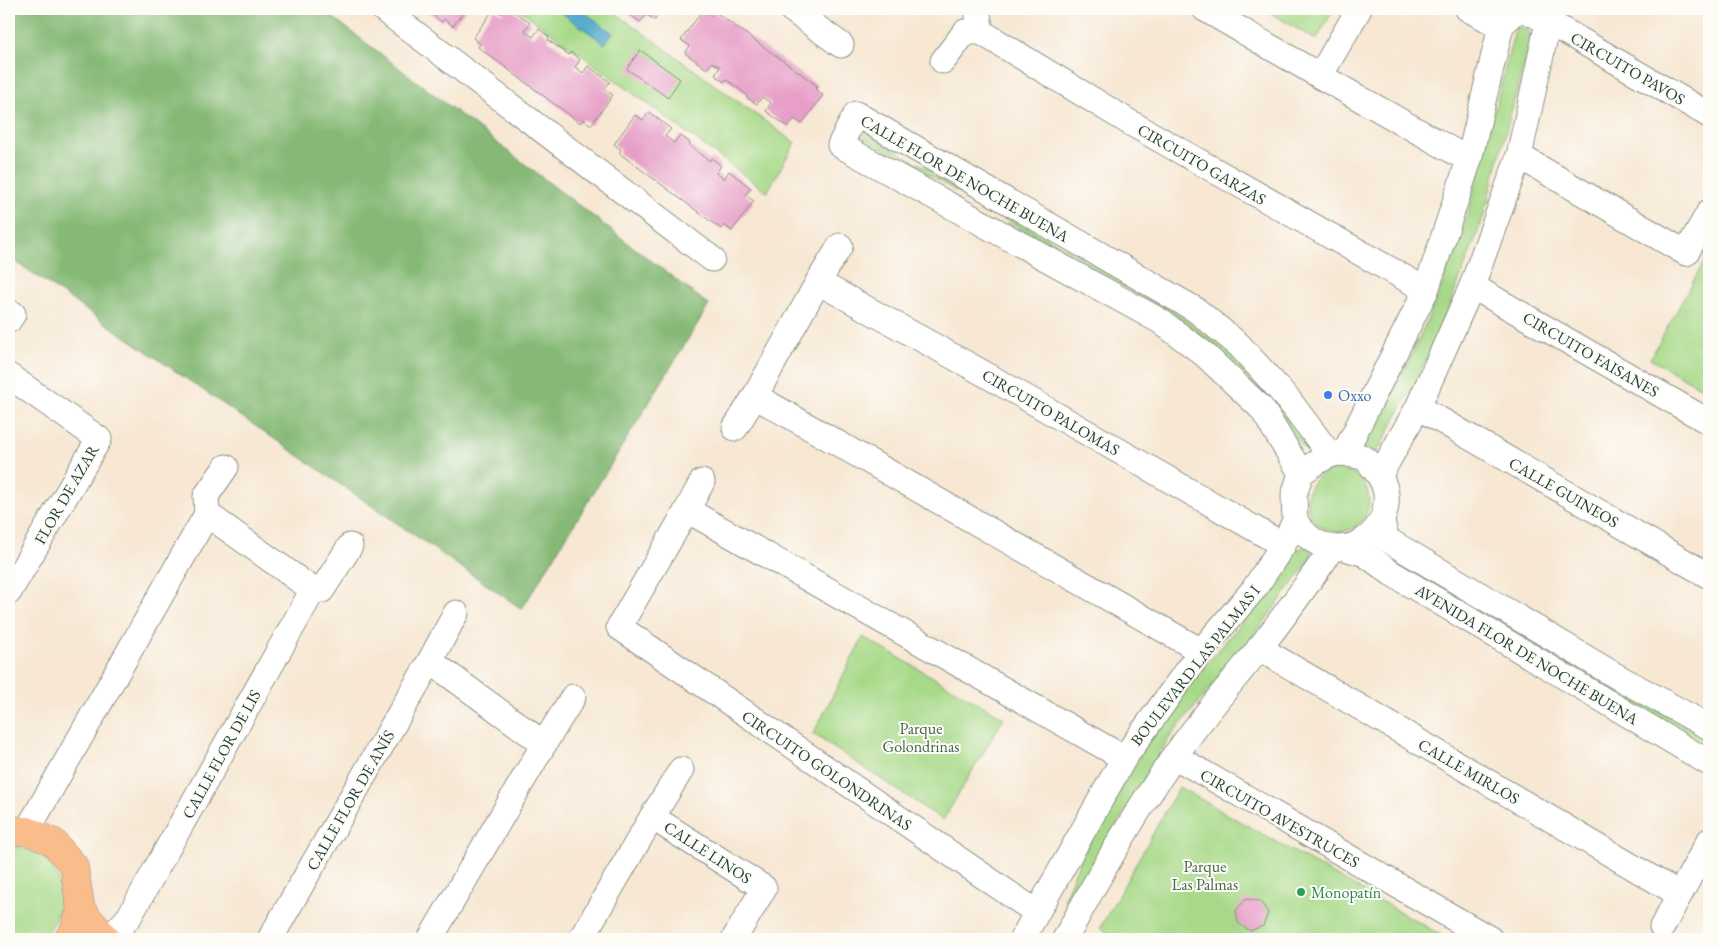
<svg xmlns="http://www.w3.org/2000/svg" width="1718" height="948" font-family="'EB Garamond',serif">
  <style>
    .green { fill: #a7d988; stroke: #638b5e }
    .forest { fill: #85b974; stroke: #527b54 }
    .water { fill: #51a7cd; stroke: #387280 }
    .building { fill: #e79fc8 }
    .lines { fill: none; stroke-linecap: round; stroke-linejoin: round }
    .minor-casing { stroke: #8b9284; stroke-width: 27 }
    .major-casing { stroke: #8b9284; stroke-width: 29 }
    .minor { stroke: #fff; stroke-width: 25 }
    .major { stroke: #fabc8b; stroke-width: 28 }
    .shop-dot { fill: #3f7fe0; stroke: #fdfcf7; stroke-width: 2 }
    .leisure-dot { fill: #2e9e5b; stroke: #fdfcf7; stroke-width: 2 }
    .labels { text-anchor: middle; stroke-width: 4; stroke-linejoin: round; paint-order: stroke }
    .street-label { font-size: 16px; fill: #1f3d34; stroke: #fdfcf7 }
    .shop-label { font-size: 16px; fill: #366cbe; stroke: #fdfcf7; text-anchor: start }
    .park-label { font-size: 16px; fill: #416449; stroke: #fdfcf7 }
    .leisure-label { font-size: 16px; fill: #27864d; stroke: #fdfcf7; text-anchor: start }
  </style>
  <rect width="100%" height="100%" fill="#fdfcf7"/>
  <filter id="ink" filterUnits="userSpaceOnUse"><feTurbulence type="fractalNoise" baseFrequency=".02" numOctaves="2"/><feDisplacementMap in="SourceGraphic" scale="10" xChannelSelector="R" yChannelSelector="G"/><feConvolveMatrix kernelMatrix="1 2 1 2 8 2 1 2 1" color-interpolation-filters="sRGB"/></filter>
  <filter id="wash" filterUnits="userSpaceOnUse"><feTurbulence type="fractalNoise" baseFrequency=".0096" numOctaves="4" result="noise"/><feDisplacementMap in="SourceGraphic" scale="20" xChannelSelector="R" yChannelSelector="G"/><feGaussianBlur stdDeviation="1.12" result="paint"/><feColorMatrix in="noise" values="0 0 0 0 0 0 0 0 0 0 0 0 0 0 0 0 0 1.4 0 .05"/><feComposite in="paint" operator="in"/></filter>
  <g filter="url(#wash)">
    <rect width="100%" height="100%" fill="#f7e7d3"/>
    <g class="green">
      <path d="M 519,9 L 610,9 L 795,143 L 767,192 Z"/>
      <path d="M 1264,9 L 1334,9 L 1316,40 Z"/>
      <path d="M 1516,26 L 1529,32 L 1531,37 L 1483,218 L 1451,302 L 1420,373 L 1376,454 L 1361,445 L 1407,365 L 1438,296 L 1468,213 Z"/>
      <path d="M 855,127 L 1166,306 L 1224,348 L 1260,384 L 1311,447 L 1306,451 L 1256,386 L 1221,351 L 1162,309 L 852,131 Z"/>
      <path d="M 1709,253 L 1709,392 L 1650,359 Z"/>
      <circle cx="1338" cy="501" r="31"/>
      <path d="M 1376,545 L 1709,739 L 1709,749 L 1376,550 Z"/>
      <path d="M 1306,547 L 1312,552 L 1308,563 L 1251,639 L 1169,738 L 1069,903 L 1064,899 L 1075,872 L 1098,826 L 1157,727 L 1191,683 L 1269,590 L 1294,550 Z"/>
      <path d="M 863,637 L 1004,718 L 943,820 L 813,734 Z"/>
      <path d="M 1179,787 L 1448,939 L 1116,939 L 1100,928 Z"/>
      <path d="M 14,845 C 29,850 45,854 53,868 C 66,890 62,928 36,939 C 29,941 16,939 9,939 L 9,846 Z"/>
    </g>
    <path class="forest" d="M 9,9 L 322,9 L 709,305 L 522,609 L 9,257 Z"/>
    <path class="water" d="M 556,9 L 580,9 L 613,33 L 605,44 Z"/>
    <g id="blocks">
      <g class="building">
        <path d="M 424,9 L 466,9 L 453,26 L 444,19 L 442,22 Z"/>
        <path d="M 494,9 L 502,14 L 506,9 L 511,9 L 530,23 L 524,31 L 533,37 L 539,29 L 549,37 L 548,40 L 569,55 L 571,52 L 580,60 L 575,67 L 583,73 L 588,66 L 610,82 L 604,89 L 613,95 L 591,125 L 583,119 L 580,123 L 478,47 L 480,44 L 473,38 Z"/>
        <path d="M 622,9 L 662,9 L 655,20 L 647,15 L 640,22 Z"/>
        <path d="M 703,10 L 711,16 L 714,11 L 818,86 L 815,89 L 823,95 L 802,124 L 794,119 L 788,127 L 766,111 L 771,103 L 762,97 L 757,104 L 746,97 L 747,95 L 726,79 L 724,82 L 715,75 L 720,67 L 712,62 L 707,69 L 685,53 L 690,46 L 681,40 Z"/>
        <path d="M 640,50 L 680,79 L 668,98 L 627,69 Z"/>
        <path d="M 649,112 L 671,129 L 665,136 L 674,143 L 680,135 L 690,143 L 689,145 L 710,161 L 712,158 L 721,166 L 716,173 L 724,179 L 729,171 L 751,188 L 745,195 L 754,201 L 732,231 L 724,225 L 721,229 L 619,153 L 621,150 L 614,144 L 635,115 L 643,120 Z"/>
        <path d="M 1246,899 L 1260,901 L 1268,913 L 1263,926 L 1250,931 L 1238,923 L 1236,910 Z"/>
      </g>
    </g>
  </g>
  <g filter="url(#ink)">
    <use href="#blocks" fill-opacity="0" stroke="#8b9284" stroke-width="1"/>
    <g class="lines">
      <defs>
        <g id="minor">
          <path d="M 383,9 L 712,259"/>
          <path d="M 791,9 L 841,45"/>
          <path d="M 977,9 L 981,32 L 1129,122 L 1426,290"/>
          <path d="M 1205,9 L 1320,76 L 1469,160"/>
          <path d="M 1468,9 L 1500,26 L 1512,15"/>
          <path d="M 1523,9 L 1547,21 L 1709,115"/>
          <path d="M 943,61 L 965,32 L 981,32"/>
          <path d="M 1320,76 L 1359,9"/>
          <path d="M 1519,156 L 1686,253 L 1709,212"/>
          <path d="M 818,282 L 840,246"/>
          <path d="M 1472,286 L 1709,422"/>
          <path d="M 9,320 L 13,314"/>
          <path d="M 9,376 L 99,439 L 9,592"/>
          <path d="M 1418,407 L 1709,576"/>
          <path d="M 735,428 L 755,396"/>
          <path d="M 1345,452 L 1426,290 L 1469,160 L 1505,9"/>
          <path d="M 1301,473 L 1262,409 L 1204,354 L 1160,321 L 840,145 L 856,114 L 1196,310 L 1239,345 L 1288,399 L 1330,455"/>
          <path d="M 1380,475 L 1418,407 L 1472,286 L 1519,156 L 1551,9"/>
          <path d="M 687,510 L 702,482"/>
          <path d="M 207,514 L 206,496 L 226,467"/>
          <path d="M 1382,521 L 1386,539 L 1618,677 L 1709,727"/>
          <path d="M 1345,548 L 1365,554 L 1391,573 L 1709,763"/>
          <path d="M 313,590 L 322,590 L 350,546"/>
          <path d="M 1259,648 L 1679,894"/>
          <path d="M 1201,651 L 755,396 L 818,282 L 983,373 L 1283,545"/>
          <path d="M 430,661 L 456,613"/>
          <path d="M 544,744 L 573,697"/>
          <path d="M 1174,756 L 1490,939"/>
          <path d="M 652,817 L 681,770"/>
          <path d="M 27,831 L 207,514 L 313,590 L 129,917 L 109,939"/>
          <path d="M 1036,912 L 619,627 L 687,510 L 1124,758"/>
          <path d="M 1662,927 L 1709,841"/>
          <path d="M 270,939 L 430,661 L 544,744 L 430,939"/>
          <path d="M 581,939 L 652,817 L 764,888 L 734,939"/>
          <path d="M 1022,939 L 1124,758 L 1201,651 L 1254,589 L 1283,545 L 1295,521 L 1294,495 L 1301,473 C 1310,467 1320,459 1330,455 C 1337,452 1345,453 1353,455 C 1356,456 1361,456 1364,458 C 1368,460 1371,465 1374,469 C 1402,499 1379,547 1338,548 C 1319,548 1305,536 1295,521"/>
          <path d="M 1065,939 C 1098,877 1133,815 1174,757 C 1200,720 1229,685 1258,650 C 1281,621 1302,591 1323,562 L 1331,548"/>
        </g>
        <g id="major">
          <path d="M 9,831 L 27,831 L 53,842 L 74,866 L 81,910 L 73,933 L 68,939"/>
          <path d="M 81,910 L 106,939"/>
        </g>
      </defs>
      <use href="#minor" class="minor-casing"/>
      <use href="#major" class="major-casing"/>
      <use href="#minor" class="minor"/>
      <use href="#major" class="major"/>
    </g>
  </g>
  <circle class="shop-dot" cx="1328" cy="395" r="5"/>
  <circle class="leisure-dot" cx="1301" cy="892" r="5"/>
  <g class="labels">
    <g class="street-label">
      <text transform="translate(1628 68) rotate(30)" y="6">CIRCUITO PAVOS</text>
      <text transform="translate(1202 164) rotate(30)" y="6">CIRCUITO GARZAS</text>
      <text transform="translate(965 178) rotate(30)" y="6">CALLE FLOR DE NOCHE BUENA</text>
      <text transform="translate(1591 354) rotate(30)" y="6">CIRCUITO FAISANES</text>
      <text transform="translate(1051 412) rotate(30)" y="6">CIRCUITO PALOMAS</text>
      <text transform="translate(1564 492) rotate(30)" y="6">CALLE GUINEOS</text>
      <text transform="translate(66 494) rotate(-60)" y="6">FLOR DE AZAR</text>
      <text transform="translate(1527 654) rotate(31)" y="6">AVENIDA FLOR DE NOCHE BUENA</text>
      <text transform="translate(1195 665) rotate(-52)" y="6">BOULEVARD LAS PALMAS I</text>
      <text transform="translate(221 754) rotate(-61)" y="6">CALLE FLOR DE LIS</text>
      <text transform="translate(827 770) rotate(34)" y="6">CIRCUITO GOLONDRINAS</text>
      <text transform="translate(1469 771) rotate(30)" y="6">CALLE MIRLOS</text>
      <text transform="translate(350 800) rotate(-60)" y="6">CALLE FLOR DE ANÍS</text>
      <text transform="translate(1280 818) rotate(30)" y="6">CIRCUITO AVESTRUCES</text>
      <text transform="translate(708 852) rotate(33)" y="6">CALLE LINOS</text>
    </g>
    <g class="shop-label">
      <text x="1338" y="401">Oxxo</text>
    </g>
    <g class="park-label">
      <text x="921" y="734">Parque<tspan x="921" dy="18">Golondrinas</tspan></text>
      <text x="1205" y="872">Parque<tspan x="1205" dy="18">Las Palmas</tspan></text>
    </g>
    <g class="leisure-label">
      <text x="1311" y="898">Monopatín</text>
    </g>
  </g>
  <rect width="1718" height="948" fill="none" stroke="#fdfcf7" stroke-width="30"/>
</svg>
